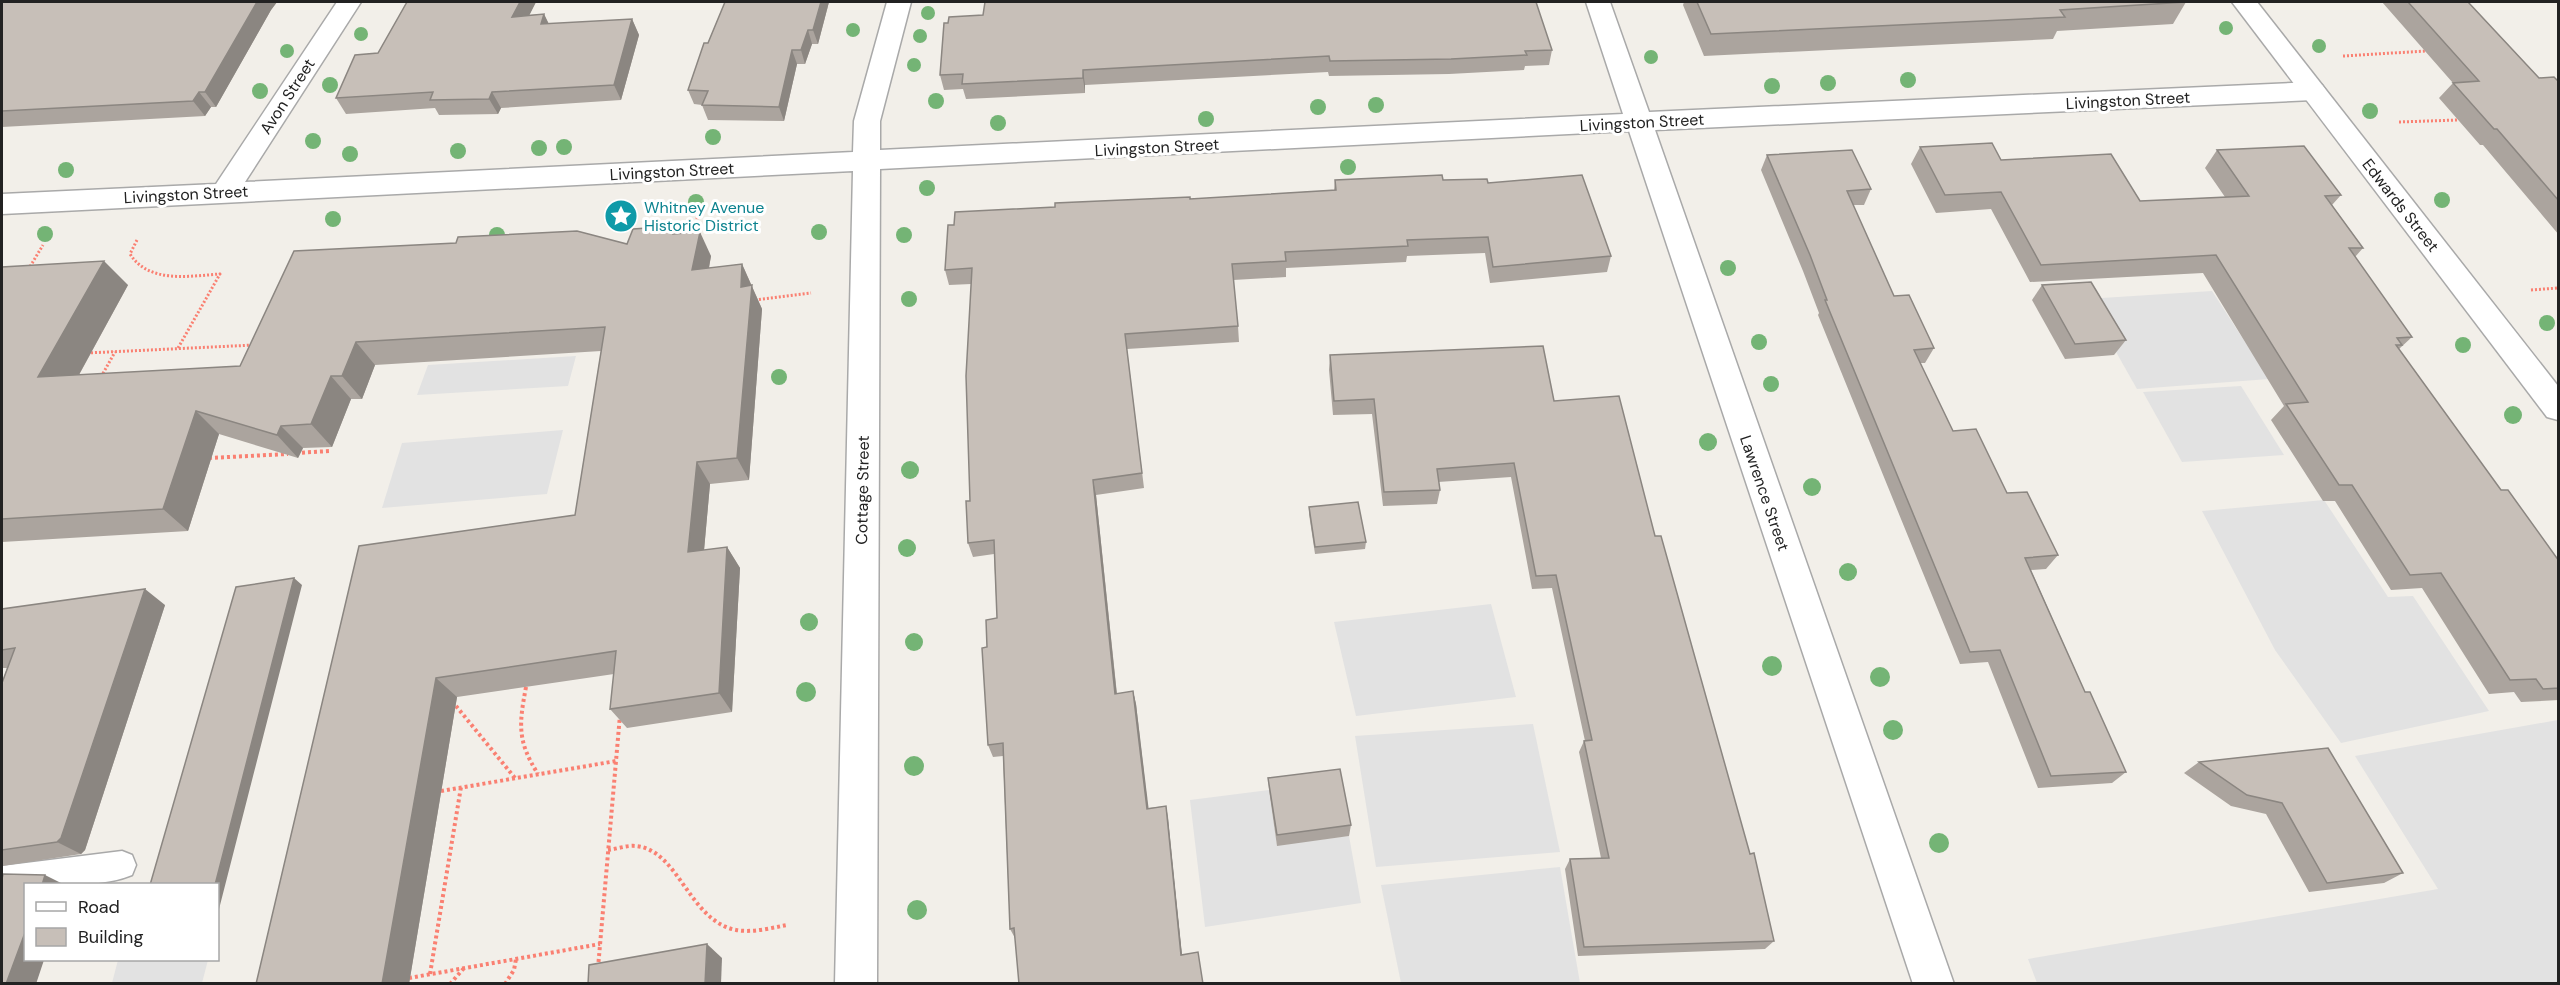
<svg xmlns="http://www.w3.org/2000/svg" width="2560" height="985" font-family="'DM Sans',sans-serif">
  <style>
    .parking { fill: #e2e2e2 }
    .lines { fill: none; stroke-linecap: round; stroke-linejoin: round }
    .service-casing { stroke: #a9a9a9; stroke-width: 3 }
    .minor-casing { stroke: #a9a9a9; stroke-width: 3 }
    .tertiary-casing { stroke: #a9a9a9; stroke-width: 3 }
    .path-far1 { stroke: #fa8072; stroke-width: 3; stroke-dasharray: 2 2; stroke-linecap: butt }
    .path { stroke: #fa8072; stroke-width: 4; stroke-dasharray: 3 3; stroke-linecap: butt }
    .service { fill: #fff; fill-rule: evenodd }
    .minor { fill: #fff; fill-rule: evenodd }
    .tertiary { fill: #fff; fill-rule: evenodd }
    .tree { fill: #74b475 }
    .wall { fill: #aba49e }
    .shaded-wall { fill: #8b8681 }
    .building { fill: #c7bfb8; stroke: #8b8681; stroke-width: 1.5 }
    .labels { text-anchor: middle; stroke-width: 6; stroke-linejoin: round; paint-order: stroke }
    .street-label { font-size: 16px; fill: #222; stroke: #fff }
    .culture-label { font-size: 16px; fill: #0d838f; stroke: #fff; text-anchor: start }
  </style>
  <rect width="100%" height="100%" fill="#f2efe9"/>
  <g class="parking">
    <path d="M 2212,291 L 2269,379 L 2137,389 L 2086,299 Z"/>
    <path d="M 576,356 L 568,386 L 417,395 L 428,365 Z"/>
    <path d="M 2241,386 L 2284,455 L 2182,462 L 2143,392 Z"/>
    <path d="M 563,430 L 547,494 L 382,508 L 402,443 Z"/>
    <path d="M 2324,500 L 2388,597 L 2413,596 L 2489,711 L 2341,743 L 2275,650 L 2202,511 Z"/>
    <path d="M 1491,604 L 1516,697 L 1356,716 L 1334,622 Z"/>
    <path d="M 2558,720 L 2558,983 L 2037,983 L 2028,959 L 2438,889 L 2355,756 Z"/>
    <path d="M 1533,724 L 1560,852 L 1376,867 L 1355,736 Z"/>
    <path d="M 1269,790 L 1277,845 L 1349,836 L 1361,903 L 1205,927 L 1190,800 Z"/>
    <path d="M 1560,867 L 1580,983 L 1401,983 L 1381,885 Z"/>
    <path d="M 118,960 L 208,960 L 202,983 L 112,983 Z"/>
  </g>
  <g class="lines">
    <defs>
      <path id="service" d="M 122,851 L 132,855 L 136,865 L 132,875 C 100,888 60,884 26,884 L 26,891 L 2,894 L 2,866 Z"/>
      <path id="minor" d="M 337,2 L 361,2 L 245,182 L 853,152 L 854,121 L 887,2 L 911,2 L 880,121 L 880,150 L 1623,114 L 1586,2 L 1610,2 L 1649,112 L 2313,82 L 2322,85 L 2326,91 L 2322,97 L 2313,100 L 1655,130 L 1954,984 L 1913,984 L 1629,131 L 880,169 L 877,984 L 835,984 L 853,171 L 2,214 L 2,194 L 216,184 Z"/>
      <path id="tertiary" d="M 2232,2 L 2257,2 L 2558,386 L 2558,420 L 2547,417 Z"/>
    </defs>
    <use href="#service" class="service-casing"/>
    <use href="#minor" class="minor-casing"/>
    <use href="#tertiary" class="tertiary-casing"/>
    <g class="path-far1">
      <path d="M 2343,56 L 2426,51"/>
      <path d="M 2399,122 L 2458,120"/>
      <path d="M 695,235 L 698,212"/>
      <path d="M 137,240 L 130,254 C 149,284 190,276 220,274 L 178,348"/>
      <path d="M 28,270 L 43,245"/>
      <path d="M 2531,290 L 2558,288"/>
      <path d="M 755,300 L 811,293"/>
      <path d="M 87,353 L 254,345"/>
      <path d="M 101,377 L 115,352"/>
    </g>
    <g class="path">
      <path d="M 296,453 L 330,451"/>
      <path d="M 209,458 L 288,454"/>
      <path d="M 526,687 C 519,724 517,741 538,774"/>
      <path d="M 456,706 L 515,778"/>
      <path d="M 441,791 L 616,761"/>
      <path d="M 608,850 C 617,849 627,845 636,846 C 679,850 689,921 736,930 C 752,933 771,928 787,925"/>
      <path d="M 598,968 L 620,715"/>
      <path d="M 430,974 L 461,787"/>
      <path d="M 409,978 L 600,944"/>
      <path d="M 450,984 L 464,968"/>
      <path d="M 505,984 L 514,970 L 516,959"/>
    </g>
    <use href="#service" class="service"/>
    <use href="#minor" class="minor"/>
    <use href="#tertiary" class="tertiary"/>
  </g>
  <g class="tree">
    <circle cx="928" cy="13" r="7"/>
    <circle cx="2226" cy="28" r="7"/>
    <circle cx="853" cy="30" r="7"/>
    <circle cx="361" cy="34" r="7"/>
    <circle cx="920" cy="36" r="7"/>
    <circle cx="2319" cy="46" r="7"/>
    <circle cx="287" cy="51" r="7"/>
    <circle cx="1651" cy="57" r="7"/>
    <circle cx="914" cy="65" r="7"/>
    <circle cx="1908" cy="80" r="8"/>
    <circle cx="1828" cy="83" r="8"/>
    <circle cx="330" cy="85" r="8"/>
    <circle cx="1772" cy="86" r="8"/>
    <circle cx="260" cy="91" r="8"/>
    <circle cx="936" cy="101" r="8"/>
    <circle cx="1376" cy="105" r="8"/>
    <circle cx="1318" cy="107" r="8"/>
    <circle cx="2370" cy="111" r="8"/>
    <circle cx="1206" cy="119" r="8"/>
    <circle cx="998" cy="123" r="8"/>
    <circle cx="713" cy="137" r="8"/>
    <circle cx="313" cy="141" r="8"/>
    <circle cx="564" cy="147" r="8"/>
    <circle cx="539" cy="148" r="8"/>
    <circle cx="458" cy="151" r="8"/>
    <circle cx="350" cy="154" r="8"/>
    <circle cx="1348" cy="167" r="8"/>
    <circle cx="66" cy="170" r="8"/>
    <circle cx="927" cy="188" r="8"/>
    <circle cx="2442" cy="200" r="8"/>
    <circle cx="696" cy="202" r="8"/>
    <circle cx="621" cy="207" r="8"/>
    <circle cx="333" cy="219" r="8"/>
    <circle cx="819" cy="232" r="8"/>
    <circle cx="45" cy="234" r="8"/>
    <circle cx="497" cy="235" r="8"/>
    <circle cx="904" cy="235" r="8"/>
    <circle cx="1728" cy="268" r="8"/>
    <circle cx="909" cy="299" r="8"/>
    <circle cx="2547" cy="323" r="8"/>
    <circle cx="1759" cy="342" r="8"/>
    <circle cx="2463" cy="345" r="8"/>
    <circle cx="779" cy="377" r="8"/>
    <circle cx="1771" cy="384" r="8"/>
    <circle cx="2513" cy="415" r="9"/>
    <circle cx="1708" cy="442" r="9"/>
    <circle cx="910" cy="470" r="9"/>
    <circle cx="1812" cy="487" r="9"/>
    <circle cx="907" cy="548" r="9"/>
    <circle cx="1848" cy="572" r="9"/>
    <circle cx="809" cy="622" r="9"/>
    <circle cx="914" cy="642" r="9"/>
    <circle cx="1772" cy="666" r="10"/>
    <circle cx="1880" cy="677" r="10"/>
    <circle cx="806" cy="692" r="10"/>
    <circle cx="1893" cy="730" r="10"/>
    <circle cx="914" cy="766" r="10"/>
    <circle cx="1939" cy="843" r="10"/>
    <circle cx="917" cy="910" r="10"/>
  </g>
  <g class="wall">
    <path d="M 2,2 L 277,2 L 271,10 L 216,107 L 211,107 L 205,116 L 2,127 Z"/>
    <path d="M 407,2 L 536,2 L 529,15 L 544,14 L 549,24 L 632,19 L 639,35 L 621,100 L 501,108 L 498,114 L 439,115 L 435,108 L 346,114 L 336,98 L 378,53 Z"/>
    <path d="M 725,2 L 829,2 L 818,44 L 812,44 L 805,64 L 797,64 L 784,121 L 708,120 L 702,105 L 694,104 L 688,90 Z"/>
    <path d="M 1684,2 L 2186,2 L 2173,24 L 2057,31 L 2053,39 L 1704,56 L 1683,5 Z"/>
    <path d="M 2382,2 L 2468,2 L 2539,78 L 2559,82 L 2559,235 L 2483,145 L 2480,145 L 2439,98 L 2453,83 Z"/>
    <path d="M 944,23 L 1552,50 L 1549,65 L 1525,66 L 1524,70 L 1449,74 L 1329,76 L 1328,72 L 1085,85 L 1085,93 L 966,99 L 963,89 L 944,90 L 940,75 Z"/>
    <path d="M 1920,147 L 2001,160 L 2140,201 L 2225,197 L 2205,168 L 2217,150 L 2341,195 L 2332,205 L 2363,248 L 2355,257 L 2412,337 L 2399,349 L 2501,490 L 2559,561 L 2559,700 L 2521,702 L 2514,692 L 2489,694 L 2422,588 L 2391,590 L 2335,501 L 2323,501 L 2271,420 L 2284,406 L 2203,273 L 2030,282 L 1991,209 L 1936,213 L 1911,164 Z"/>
    <path d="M 1767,155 L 1871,189 L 1864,205 L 1853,205 L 1894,296 L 1934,348 L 1925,363 L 1920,363 L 1953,431 L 2007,493 L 2058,555 L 2046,569 L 2031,570 L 2085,692 L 2126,772 L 2112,783 L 2038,788 L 1988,662 L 1960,664 L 1818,315 L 1819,313 L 1803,271 L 1761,170 Z"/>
    <path d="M 1335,180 L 1443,180 L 1488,183 L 1611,256 L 1607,272 L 1490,283 L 1485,253 L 1407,256 L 1406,262 L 1286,268 L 1286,277 L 1233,280 L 1238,326 L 1239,342 L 1127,349 L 1144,488 L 1096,495 L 1117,694 L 1133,691 L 1136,704 L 1148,808 L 1166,806 L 1182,955 L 1203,984 L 1015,938 L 1010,929 L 1003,756 L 993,757 L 988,745 L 987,647 L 997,618 L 994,554 L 973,557 L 968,543 L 970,501 L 971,284 L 949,285 L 945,270 L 954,225 L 1190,199 L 1334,190 Z"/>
    <path d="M 678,233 L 711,256 L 709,268 L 742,264 L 762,309 L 749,480 L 710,484 L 704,550 L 727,547 L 740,568 L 732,712 L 627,728 L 610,709 L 614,674 L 457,697 L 409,984 L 256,984 L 359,546 L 575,515 L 601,351 L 375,365 L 362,399 L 351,399 L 332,447 L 303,448 L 298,458 L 219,434 L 188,531 L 2,542 L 2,267 L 128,285 L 79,375 L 240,366 L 627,244 Z"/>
    <path d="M 2042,285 L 2126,340 L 2114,355 L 2065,359 L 2032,300 Z"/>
    <path d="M 1330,355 L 1554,401 L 1655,536 L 1774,941 L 1765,949 L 1578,956 L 1565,869 L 1570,859 L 1601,858 L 1579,752 L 1584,741 L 1585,741 L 1552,588 L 1532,589 L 1511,477 L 1438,482 L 1440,490 L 1437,504 L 1383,506 L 1372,414 L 1333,415 L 1329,370 Z"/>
    <path d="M 1309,507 L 1366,542 L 1365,549 L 1315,554 L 1309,514 Z"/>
    <path d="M 165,605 L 85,850 L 81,854 L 2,866 L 2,683 L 7,668 L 2,668 L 2,609 Z"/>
    <path d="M 2328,748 L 2403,873 L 2384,883 L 2309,892 L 2266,814 L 2231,806 L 2184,773 L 2199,762 Z"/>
    <path d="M 1268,778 L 1351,825 L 1349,836 L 1277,846 L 1269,790 Z"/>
  </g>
  <g class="shaded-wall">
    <path d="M 257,2 L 277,2 L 271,10 L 216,107 L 205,92 Z"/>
    <path d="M 520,2 L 536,2 L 521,32 L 512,17 Z"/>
    <path d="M 821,2 L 829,2 L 818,44 L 813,30 Z"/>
    <path d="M 544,14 L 551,29 L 541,24 Z"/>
    <path d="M 632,19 L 639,35 L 621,100 L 614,85 Z"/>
    <path d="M 808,30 L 812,44 L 805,64 L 801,50 Z"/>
    <path d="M 792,50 L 797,64 L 784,121 L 779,107 Z"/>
    <path d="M 1083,70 L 1085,85 L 1085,93 L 1083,78 Z"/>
    <path d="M 199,92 L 211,107 L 205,116 L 193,101 Z"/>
    <path d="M 492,92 L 501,108 L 498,114 L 489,99 Z"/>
    <path d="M 675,226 L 687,250 L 673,234 Z"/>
    <path d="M 700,232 L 711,256 L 704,294 L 692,270 Z"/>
    <path d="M 104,261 L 128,285 L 65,400 L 38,377 Z"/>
    <path d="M 742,264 L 762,309 L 749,480 L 737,458 Z"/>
    <path d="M 356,342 L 375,365 L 362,399 L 342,376 Z"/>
    <path d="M 331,376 L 351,399 L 332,447 L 311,424 Z"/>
    <path d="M 196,411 L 219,434 L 188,531 L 163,509 Z"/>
    <path d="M 281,426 L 303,448 L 298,458 L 277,435 Z"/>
    <path d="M 697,462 L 710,484 L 702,573 L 688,552 Z"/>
    <path d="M 1093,480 L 1096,495 L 1118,706 L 1115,694 Z"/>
    <path d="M 727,547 L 740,568 L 732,712 L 719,693 Z"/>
    <path d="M 294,578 L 302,585 L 218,913 L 218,885 L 215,885 Z"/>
    <path d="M 145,589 L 165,605 L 85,850 L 81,854 L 57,842 Z"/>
    <path d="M 436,678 L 457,697 L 409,984 L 382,984 Z"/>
    <path d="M 1133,691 L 1136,704 L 1150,820 L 1147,809 Z"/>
    <path d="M 1166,806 L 1168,817 L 1183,965 L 1181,955 Z"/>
    <path d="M 45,875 L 65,885 L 42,885 Z"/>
    <path d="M 26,930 L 26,960 L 44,960 L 36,984 L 6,984 Z"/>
    <path d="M 707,944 L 722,958 L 721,984 L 705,984 Z"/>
  </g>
  <g class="building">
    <path d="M 2,2 L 257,2 L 205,92 L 199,92 L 193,101 L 2,111 Z"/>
    <path d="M 407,2 L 520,2 L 512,17 L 544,14 L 541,24 L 632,19 L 614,85 L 492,92 L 489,99 L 430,100 L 433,92 L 336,98 L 355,55 L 378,53 Z"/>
    <path d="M 725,2 L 821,2 L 813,30 L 808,30 L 801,50 L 792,50 L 779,107 L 702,105 L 708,91 L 688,90 L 704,43 L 708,43 Z"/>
    <path d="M 985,2 L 1536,2 L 1552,50 L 1525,51 L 1527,55 L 1451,59 L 1330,61 L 1329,56 L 1083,70 L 1083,78 L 962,84 L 963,74 L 940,75 L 944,23 L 948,23 L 949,17 L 983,15 Z"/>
    <path d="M 1697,2 L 2186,2 L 2060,10 L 2065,17 L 1711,34 Z"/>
    <path d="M 2408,2 L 2468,2 L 2539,78 L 2554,77 L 2559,82 L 2559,201 L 2497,129 L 2494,129 L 2453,83 L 2479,81 Z"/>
    <path d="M 1992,143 L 2001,160 L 2111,154 L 2140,201 L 2249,196 L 2217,150 L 2304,146 L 2341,195 L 2325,196 L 2363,248 L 2349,248 L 2412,337 L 2397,338 L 2402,345 L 2396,345 L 2501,490 L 2508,490 L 2559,561 L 2559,688 L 2543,689 L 2536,679 L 2510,680 L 2441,573 L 2410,575 L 2352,485 L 2339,485 L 2286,404 L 2308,402 L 2216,255 L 2041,265 L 2001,192 L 1945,195 L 1920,147 Z"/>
    <path d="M 1852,150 L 1871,189 L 1847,191 L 1894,296 L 1909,295 L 1934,348 L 1914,350 L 1953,431 L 1976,429 L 2007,493 L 2027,492 L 2058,555 L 2025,558 L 2085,692 L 2090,692 L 2126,772 L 2051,776 L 2000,650 L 1970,652 L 1825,300 L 1827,300 L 1810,255 L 1767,155 Z"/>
    <path d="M 1442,175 L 1443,180 L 1487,179 L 1488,183 L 1582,175 L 1611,256 L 1493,267 L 1488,237 L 1407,240 L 1408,246 L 1285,252 L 1286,261 L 1232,264 L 1238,326 L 1125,334 L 1142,473 L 1093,480 L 1115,694 L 1133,691 L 1147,809 L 1166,806 L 1181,955 L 1198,952 L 1203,984 L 1019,984 L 1014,928 L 1010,929 L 1003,743 L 988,745 L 982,648 L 987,647 L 986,620 L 997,618 L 994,540 L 968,543 L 966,501 L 970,501 L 966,376 L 972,268 L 945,270 L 948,225 L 954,225 L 955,212 L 1055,207 L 1055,203 L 1190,197 L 1190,199 L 1336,190 L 1335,180 Z"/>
    <path d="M 675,226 L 673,234 L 700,232 L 692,270 L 742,264 L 741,287 L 752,285 L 737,458 L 697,462 L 688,552 L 727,547 L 719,693 L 610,709 L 616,651 L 436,678 L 382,984 L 256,984 L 359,546 L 575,515 L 605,327 L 356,342 L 342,376 L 331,376 L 311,424 L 281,426 L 277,435 L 196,411 L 163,509 L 2,519 L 2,267 L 104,261 L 38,377 L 240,366 L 294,251 L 456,243 L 458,237 L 577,231 L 627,244 L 633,229 Z"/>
    <path d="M 2091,282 L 2126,340 L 2075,344 L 2042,285 Z"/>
    <path d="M 1543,346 L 1554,401 L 1619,396 L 1655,536 L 1661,536 L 1750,854 L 1754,853 L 1774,941 L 1584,947 L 1570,859 L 1609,858 L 1584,741 L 1592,740 L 1556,575 L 1536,576 L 1514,463 L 1437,469 L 1440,490 L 1384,492 L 1374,399 L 1334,401 L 1330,355 Z"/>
    <path d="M 1358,502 L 1366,542 L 1315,547 L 1309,507 Z"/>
    <path d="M 294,578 L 215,885 L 150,885 L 236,587 Z"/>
    <path d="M 145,589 L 61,838 L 57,842 L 2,850 L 2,683 L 15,648 L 2,650 L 2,609 Z"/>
    <path d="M 2328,748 L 2403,873 L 2327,883 L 2282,803 L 2247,795 L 2199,762 Z"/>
    <path d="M 1340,769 L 1351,825 L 1277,835 L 1268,778 Z"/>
    <path d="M 3,874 L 45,875 L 42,885 L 26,885 L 26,930 L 6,984 L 2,984 L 2,879 Z"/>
    <path d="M 707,944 L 705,984 L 588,984 L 589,965 Z"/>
  </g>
  <defs>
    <symbol id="sight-disc" viewBox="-11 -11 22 22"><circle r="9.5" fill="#0f9aa8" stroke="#fff"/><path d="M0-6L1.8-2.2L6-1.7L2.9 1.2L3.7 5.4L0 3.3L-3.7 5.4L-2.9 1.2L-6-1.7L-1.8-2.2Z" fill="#fff"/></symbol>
  </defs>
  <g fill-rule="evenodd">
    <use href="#sight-disc" x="602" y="197" width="38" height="38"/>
  </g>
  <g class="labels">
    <g class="street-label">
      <text transform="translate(287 96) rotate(-57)" y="6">Avon Street</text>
      <text transform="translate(2128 100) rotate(-3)" y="6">Livingston Street</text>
      <text transform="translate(1642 122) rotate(-3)" y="6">Livingston Street</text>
      <text transform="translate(1157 147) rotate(-3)" y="6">Livingston Street</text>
      <text transform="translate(672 171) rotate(-3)" y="6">Livingston Street</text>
      <text transform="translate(186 194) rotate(-3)" y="6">Livingston Street</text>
      <text transform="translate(2401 205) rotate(52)" y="6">Edwards Street</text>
      <text transform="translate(862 490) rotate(-89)" y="6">Cottage Street</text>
      <text transform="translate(1765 493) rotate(71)" y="6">Lawrence Street</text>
    </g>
    <g class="culture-label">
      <text x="644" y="213">Whitney Avenue<tspan x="644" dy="18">Historic District</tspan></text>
    </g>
  </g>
  <rect width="2560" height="985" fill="none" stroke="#222222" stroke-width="6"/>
  <rect x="24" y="883" width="195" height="78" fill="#ffffff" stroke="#a7a7a7" stroke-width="1.5"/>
  <rect x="36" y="902" width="30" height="9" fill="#ffffff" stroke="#a7a7a7" stroke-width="1.5"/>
  <text x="78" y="913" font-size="18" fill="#222222">Road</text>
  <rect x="36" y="928" width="30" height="18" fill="#c7bfb8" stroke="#a7a7a7" stroke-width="1.5"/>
  <text x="78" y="943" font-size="18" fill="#222222">Building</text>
</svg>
